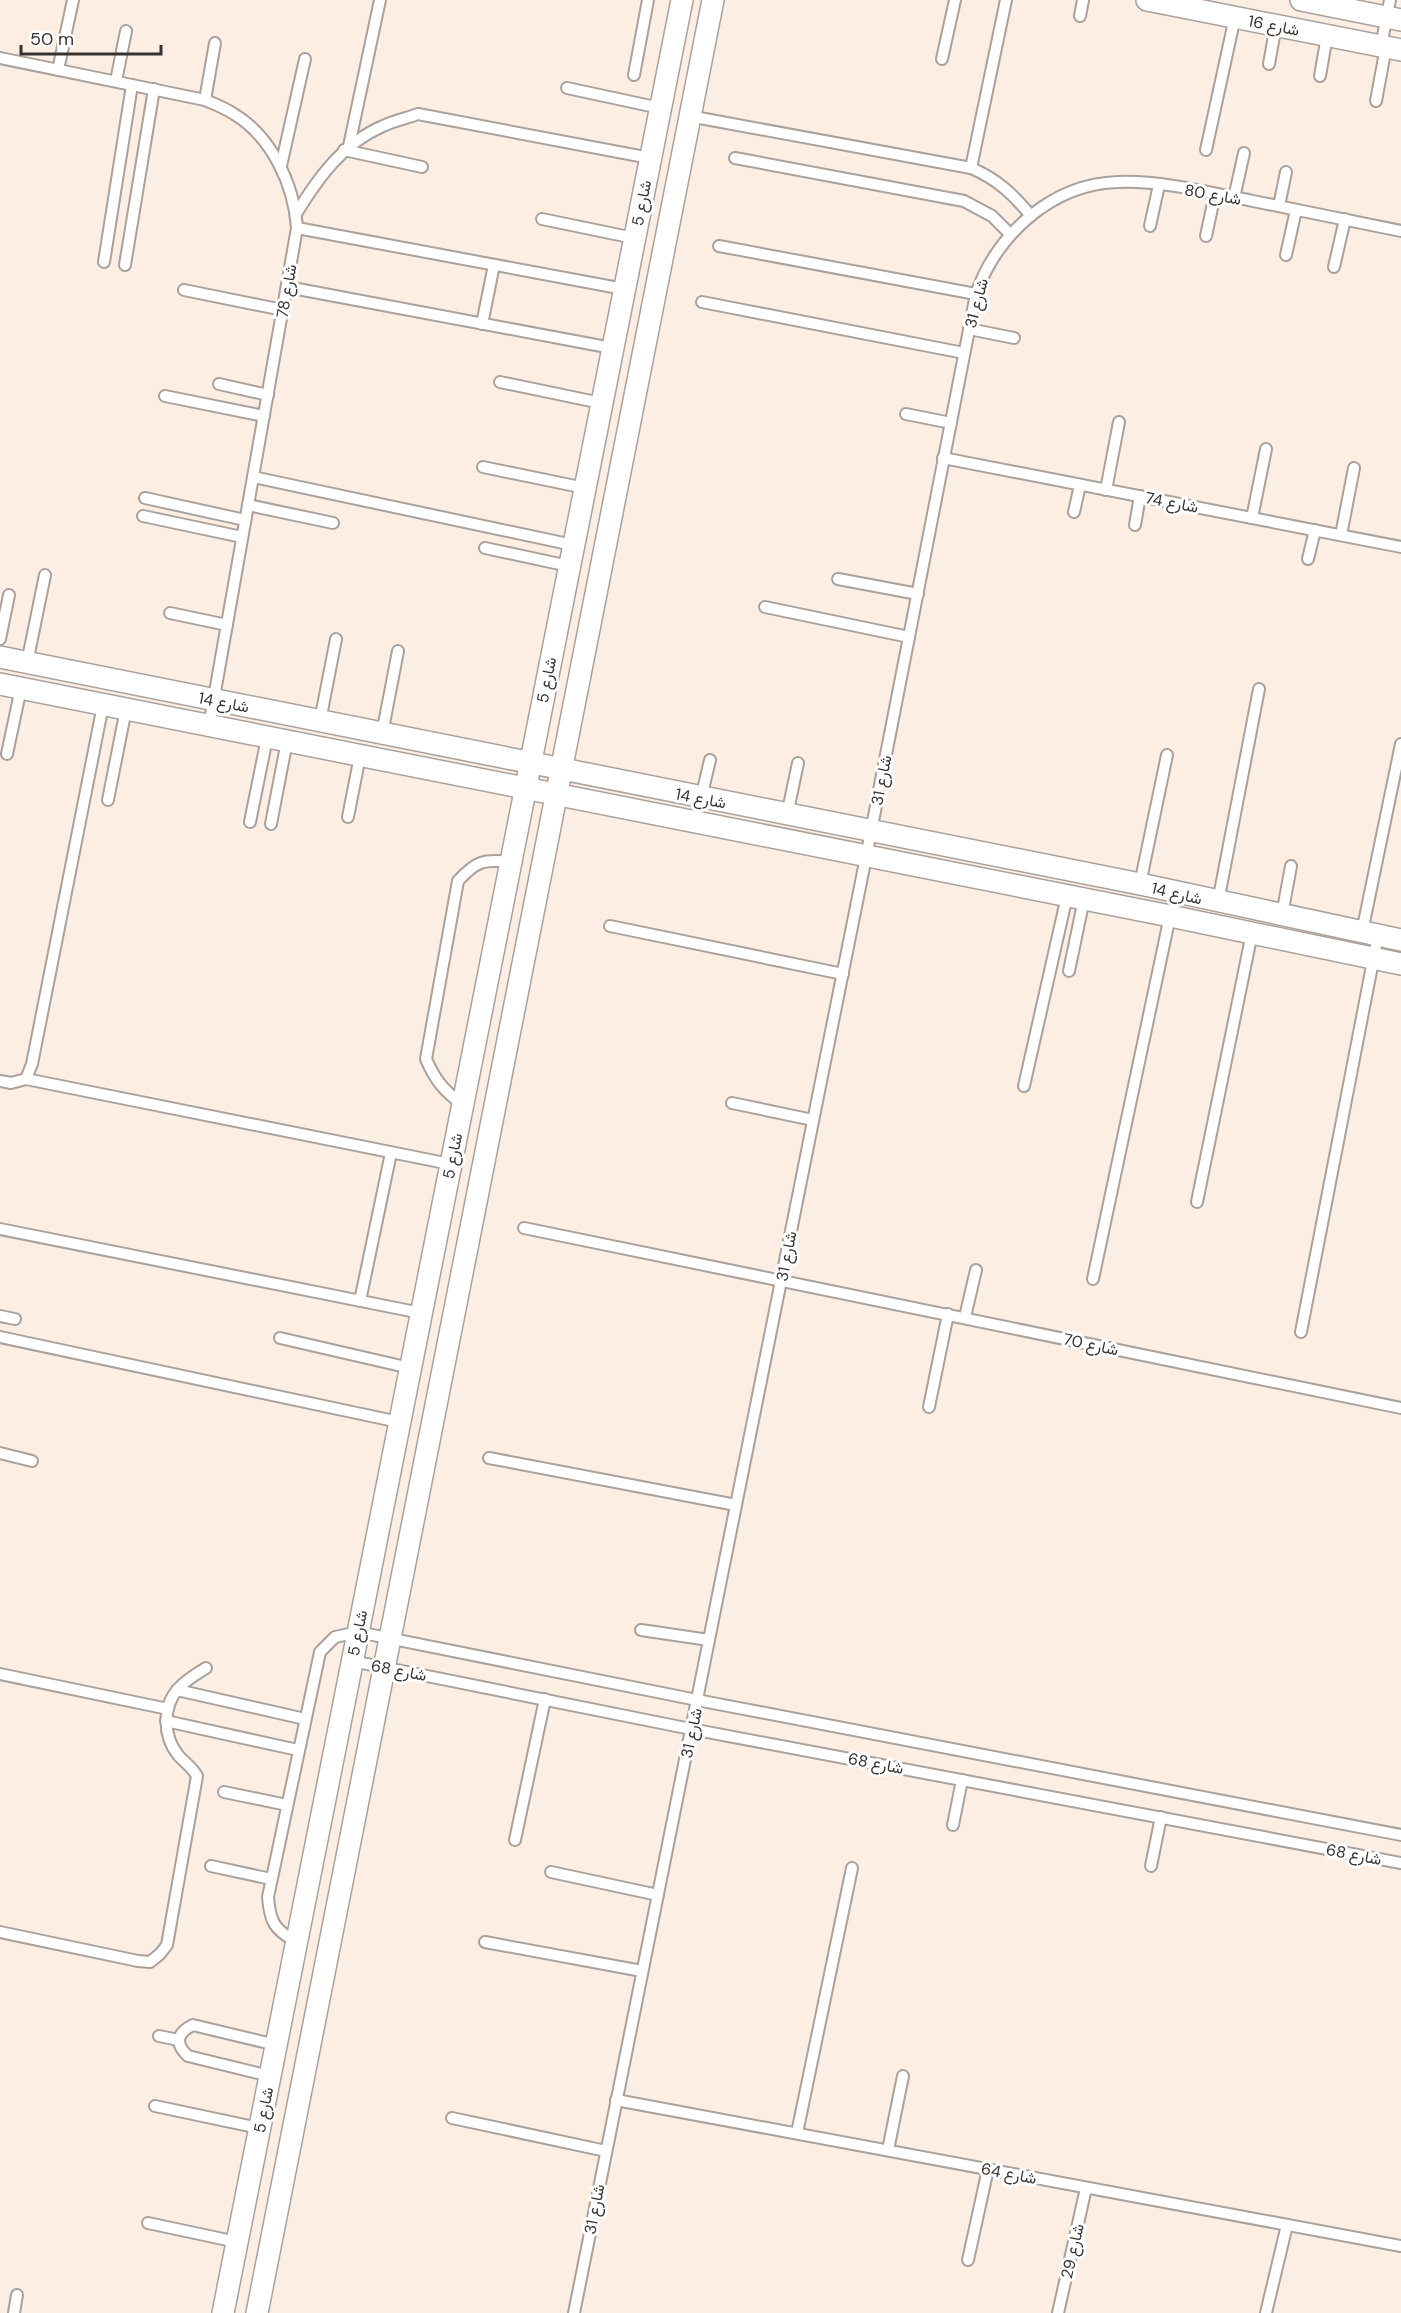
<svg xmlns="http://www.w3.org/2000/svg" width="1401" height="2313" font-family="'DM Sans',Vazirmatn,sans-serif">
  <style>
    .built { fill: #fdeee3 }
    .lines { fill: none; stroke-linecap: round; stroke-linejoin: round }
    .lane-casing { stroke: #a9a19c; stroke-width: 14 }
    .street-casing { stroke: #a9a19c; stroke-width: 24 }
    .lane { stroke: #fff; stroke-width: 10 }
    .street { stroke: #fff; stroke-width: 21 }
    .labels { text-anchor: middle; stroke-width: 6; stroke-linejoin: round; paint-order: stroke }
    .street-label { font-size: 16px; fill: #353230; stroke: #fff }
  </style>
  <rect width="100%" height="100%" fill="#fef8f3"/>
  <rect class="built" x="0" y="0" width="1401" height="2313"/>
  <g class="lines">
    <defs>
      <g id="lane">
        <path d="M 1080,16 L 1083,0"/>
        <path d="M 1381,46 L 1390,0"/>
        <path d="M 0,58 L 205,100 C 215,104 225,108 234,114 C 272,137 294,185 297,228 L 209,726"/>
        <path d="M 942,59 L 955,0"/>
        <path d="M 1269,64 L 1276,25"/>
        <path d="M 58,70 L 73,0"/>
        <path d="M 634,75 L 648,0"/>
        <path d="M 1320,76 L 1327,36"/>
        <path d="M 116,81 L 126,31"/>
        <path d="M 567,88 L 660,108"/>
        <path d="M 205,100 L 215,43"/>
        <path d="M 1376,101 L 1386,47"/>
        <path d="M 689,116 L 971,168 C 997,179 1013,194 1031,216"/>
        <path d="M 349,146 L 380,0"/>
        <path d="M 344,150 L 422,167"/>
        <path d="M 1206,150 L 1235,17"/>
        <path d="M 735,158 L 964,201 L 992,216 L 1010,234"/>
        <path d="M 281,166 L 305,59"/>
        <path d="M 971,168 L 1006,0"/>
        <path d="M 1234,198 L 1244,153"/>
        <path d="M 1279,206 L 1286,172"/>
        <path d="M 296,214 C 318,178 343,143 383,126 C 394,121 407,118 418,114 L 650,158"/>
        <path d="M 542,219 L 634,238"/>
        <path d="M 1150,226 L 1159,185"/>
        <path d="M 297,228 L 624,289"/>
        <path d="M 1206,236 L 1215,194"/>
        <path d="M 719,246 L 976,294"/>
        <path d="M 1286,255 L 1296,210"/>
        <path d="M 104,262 L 132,85"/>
        <path d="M 125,265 L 154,89"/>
        <path d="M 1334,267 L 1345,219"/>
        <path d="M 287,287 L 612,348"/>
        <path d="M 184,290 L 283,310"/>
        <path d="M 702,302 L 964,353"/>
        <path d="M 482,324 L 494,265"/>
        <path d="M 969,329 L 1014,338"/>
        <path d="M 500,382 L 601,403"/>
        <path d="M 219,384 L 268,395"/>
        <path d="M 165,396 L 264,416"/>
        <path d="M 906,414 L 951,423"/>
        <path d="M 943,458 L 1401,547"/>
        <path d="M 483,467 L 585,488"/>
        <path d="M 253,477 L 573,545"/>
        <path d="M 1106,490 L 1119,422"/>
        <path d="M 145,498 L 245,520"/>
        <path d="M 248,505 L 333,523"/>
        <path d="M 1074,512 L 1080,485"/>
        <path d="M 143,516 L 242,537"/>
        <path d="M 1252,518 L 1266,449"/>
        <path d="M 1135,525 L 1140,496"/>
        <path d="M 1341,535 L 1354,468"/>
        <path d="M 485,548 L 569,566"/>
        <path d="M 1308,559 L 1315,530"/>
        <path d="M 838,579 L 918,594"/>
        <path d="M 765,607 L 909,637"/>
        <path d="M 170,613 L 227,625"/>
        <path d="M 0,639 L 9,595"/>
        <path d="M 27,663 L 45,575"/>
        <path d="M 320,721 L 336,639"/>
        <path d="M 382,734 L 398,651"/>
        <path d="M 7,754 L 21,688"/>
        <path d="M 701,798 L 710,760"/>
        <path d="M 108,800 L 126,709"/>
        <path d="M 787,815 L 798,763"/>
        <path d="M 348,817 L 360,756"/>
        <path d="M 250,822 L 267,738"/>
        <path d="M 271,824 L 287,741"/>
        <path d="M 1140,884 L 1167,755"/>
        <path d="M 1218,902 L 1259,689"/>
        <path d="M 1282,915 L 1291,866"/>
        <path d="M 610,926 L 843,974"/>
        <path d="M 1362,932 L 1401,744"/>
        <path d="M 1069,971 L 1084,899"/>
        <path d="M 26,1079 L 450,1164"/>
        <path d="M 0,1081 L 11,1083 L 26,1079 L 32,1064 L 103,705"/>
        <path d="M 1024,1086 L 1067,896"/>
        <path d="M 732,1103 L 813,1120"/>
        <path d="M 462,1104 C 444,1091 435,1080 426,1059 L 458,881 C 476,861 484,859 510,862"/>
        <path d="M 1197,1202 L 1252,933"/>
        <path d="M 524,1228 L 1401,1408"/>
        <path d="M 0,1229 L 421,1313"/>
        <path d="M 1093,1279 L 1170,916"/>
        <path d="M 360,1301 L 391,1153"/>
        <path d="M 0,1316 L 15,1319"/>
        <path d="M 965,1317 L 976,1270"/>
        <path d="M 1301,1332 L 1378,935"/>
        <path d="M 0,1337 L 399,1422"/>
        <path d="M 280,1338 L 410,1368"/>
        <path d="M 929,1407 L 948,1314"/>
        <path d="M 0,1453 L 32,1461"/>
        <path d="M 489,1458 L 736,1505"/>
        <path d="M 641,1630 L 709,1640"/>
        <path d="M 352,1661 L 691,1729 L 1401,1863"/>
        <path d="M 0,1674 L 168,1709"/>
        <path d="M 177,1690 L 305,1719"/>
        <path d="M 166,1721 L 298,1750"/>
        <path d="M 224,1792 L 287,1805"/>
        <path d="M 953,1825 L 962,1780"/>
        <path d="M 515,1840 L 545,1699"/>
        <path d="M 211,1866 L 271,1879"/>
        <path d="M 1151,1866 L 1161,1817"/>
        <path d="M 551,1872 L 658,1895"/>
        <path d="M 0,1932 L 138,1961 L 150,1962 L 160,1954 L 167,1945 L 197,1776 C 192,1767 185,1763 178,1755 C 163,1736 162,1706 179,1688 C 186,1680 196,1674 206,1668"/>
        <path d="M 296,1942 C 274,1929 270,1922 268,1897 L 320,1652 L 335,1637 L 358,1632 L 697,1700 L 1401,1835"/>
        <path d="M 485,1942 L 642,1971"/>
        <path d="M 159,2036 L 179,2040"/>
        <path d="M 270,2076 L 188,2056 C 174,2043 177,2033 193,2025 L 276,2045"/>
        <path d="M 616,2100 L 1401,2246"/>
        <path d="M 155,2106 L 259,2128"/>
        <path d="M 452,2118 L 606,2151"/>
        <path d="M 797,2133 L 852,1868"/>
        <path d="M 888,2150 L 903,2076"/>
        <path d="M 148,2223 L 237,2242"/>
        <path d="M 968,2260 L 988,2169"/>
        <path d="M 14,2313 L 17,2295"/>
        <path d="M 574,2313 L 866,857 L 976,294 C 997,234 1052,184 1118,182 C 1159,180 1212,193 1253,201 C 1302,211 1352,221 1401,231"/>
        <path d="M 1058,2313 L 1086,2188"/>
        <path d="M 1266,2313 L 1287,2225"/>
      </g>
      <g id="street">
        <path d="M 1147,0 L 1401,50"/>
        <path d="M 1301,0 L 1401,20"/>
        <path d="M 0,657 L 1140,884 L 1401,940"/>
        <path d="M 0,684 L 1170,916 L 1401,964"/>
        <path d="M 223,2313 L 682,0"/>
        <path d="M 257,2313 L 713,0"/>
      </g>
    </defs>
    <use href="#lane" class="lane-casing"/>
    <use href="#street" class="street-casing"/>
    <use href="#lane" class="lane"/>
    <use href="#street" class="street"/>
  </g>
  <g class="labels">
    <g class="street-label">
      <text transform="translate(1274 25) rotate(11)" y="6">شارع 16</text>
      <text transform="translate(1213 194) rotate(10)" y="6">شارع 80</text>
      <text transform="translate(641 203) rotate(-79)" y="6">شارع 5</text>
      <text transform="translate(286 291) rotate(-80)" y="6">شارع 78</text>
      <text transform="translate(976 303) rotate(-75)" y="6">شارع 31</text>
      <text transform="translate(1172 502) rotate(11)" y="6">شارع 74</text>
      <text transform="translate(546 680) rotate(-79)" y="6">شارع 5</text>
      <text transform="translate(224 702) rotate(11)" y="6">شارع 14</text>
      <text transform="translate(881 780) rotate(-79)" y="6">شارع 31</text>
      <text transform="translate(701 798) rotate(11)" y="6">شارع 14</text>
      <text transform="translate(1177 893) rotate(13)" y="6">شارع 14</text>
      <text transform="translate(452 1156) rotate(-79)" y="6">شارع 5</text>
      <text transform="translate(786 1256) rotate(-79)" y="6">شارع 31</text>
      <text transform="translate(1091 1344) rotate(12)" y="6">شارع 70</text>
      <text transform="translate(357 1633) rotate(-79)" y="6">شارع 5</text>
      <text transform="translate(399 1670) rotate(11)" y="6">شارع 68</text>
      <text transform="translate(691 1733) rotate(-78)" y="6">شارع 31</text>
      <text transform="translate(876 1763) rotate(11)" y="6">شارع 68</text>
      <text transform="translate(1354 1854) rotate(11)" y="6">شارع 68</text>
      <text transform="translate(263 2110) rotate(-79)" y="6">شارع 5</text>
      <text transform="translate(1009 2173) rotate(11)" y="6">شارع 64</text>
      <text transform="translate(594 2209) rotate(-79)" y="6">شارع 31</text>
      <text transform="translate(1072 2251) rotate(-77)" y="6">شارع 29</text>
    </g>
  </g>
  <path d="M21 45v9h140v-9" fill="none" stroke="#353230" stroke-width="3"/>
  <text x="30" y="45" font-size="18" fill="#353230" stroke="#ffffff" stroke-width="4.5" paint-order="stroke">50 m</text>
</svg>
